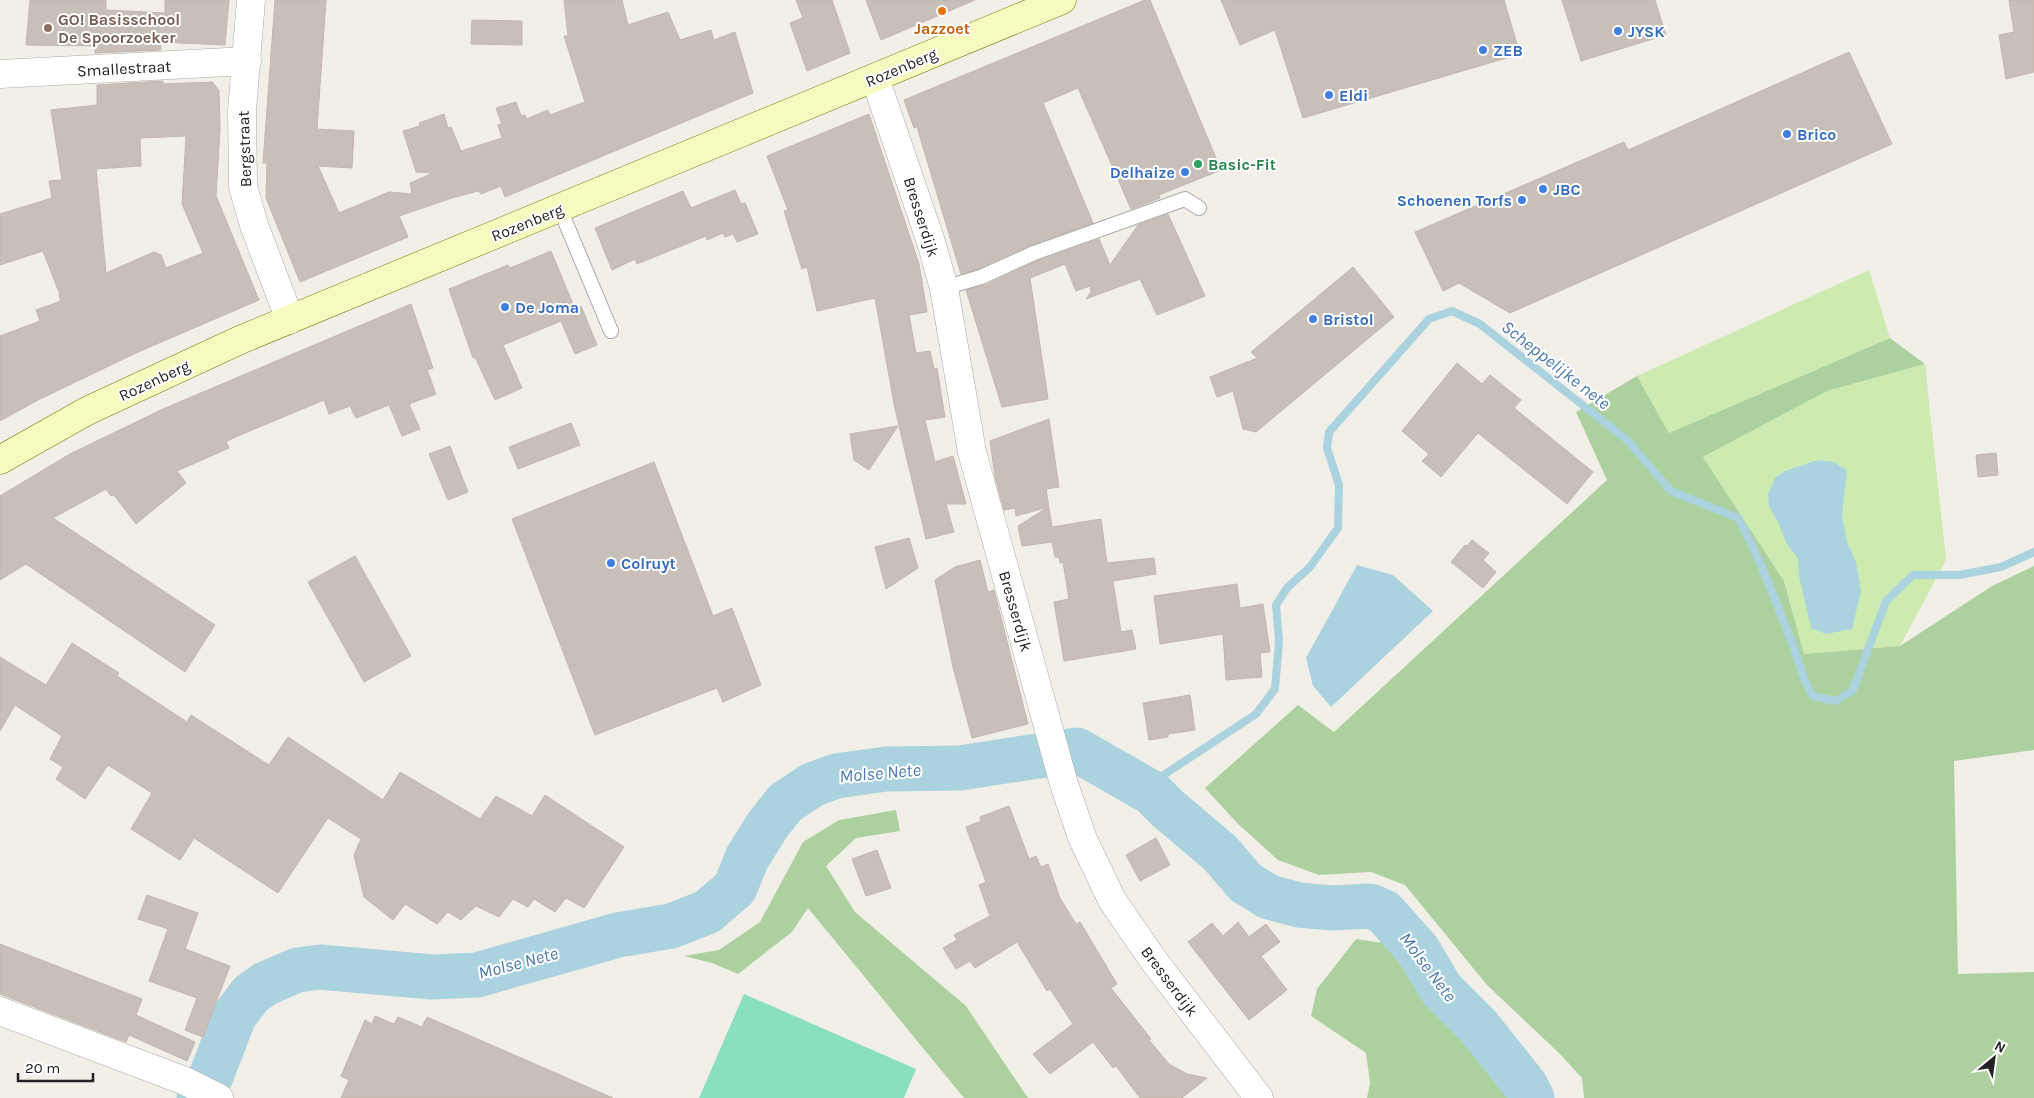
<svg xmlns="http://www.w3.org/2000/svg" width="2034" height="1098" font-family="Karla,sans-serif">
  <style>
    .grass { fill: #cdebb0 }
    .forest { fill: #add19e }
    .pitch { fill: #88e0be }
    .water { fill: #aad3df }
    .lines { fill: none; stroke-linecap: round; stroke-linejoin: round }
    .stream { stroke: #aad3df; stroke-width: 8 }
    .river { stroke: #aad3df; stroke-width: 45 }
    .building { fill: #c7bfb8; stroke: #c4b6ab; fill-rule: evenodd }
    .lane-casing { stroke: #a9a9a9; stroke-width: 16 }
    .street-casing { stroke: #a9a9a9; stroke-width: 29 }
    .secondary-casing { stroke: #707d05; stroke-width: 29 }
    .lane { stroke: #fff; stroke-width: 14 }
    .street { stroke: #fff; stroke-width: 28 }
    .secondary { stroke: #f7fabf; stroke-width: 28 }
    .food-dot { fill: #e8710a; stroke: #fff; stroke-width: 2 }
    .education-dot { fill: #8d6e63; stroke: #fff; stroke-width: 2 }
    .shop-dot { fill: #3f7fe0; stroke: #fff; stroke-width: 2 }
    .leisure-dot { fill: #2e9e5b; stroke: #fff; stroke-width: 2 }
    .labels { text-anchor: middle; stroke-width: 4; stroke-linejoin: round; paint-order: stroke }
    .education-label { font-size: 16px; font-weight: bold; fill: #785e54; stroke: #fff; text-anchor: start }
    .food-label { font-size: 16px; font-weight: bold; fill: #c56008; stroke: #fff }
    .shop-label { font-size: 16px; font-weight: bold; fill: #366cbe; stroke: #fff; text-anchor: start }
    .street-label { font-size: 16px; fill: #222; stroke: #fff }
    .leisure-label { font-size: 16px; font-weight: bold; fill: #27864d; stroke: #fff; text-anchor: start }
    .water-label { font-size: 18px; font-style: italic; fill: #4a7aab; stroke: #fff }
  </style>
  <rect width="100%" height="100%" fill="#f2efe9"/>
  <g class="grass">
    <path d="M 1869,270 L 1890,338 L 1669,433 L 1637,376 Z"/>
    <path d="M 1925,364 L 1946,560 L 1900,646 L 1804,654 L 1784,581 L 1703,457 L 1827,391 Z"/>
  </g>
  <g class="forest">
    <path d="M 1890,338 L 1925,364 L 1827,391 L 1703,457 L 1784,581 L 1804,654 L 1900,646 L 1992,586 L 2034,566 L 2034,750 L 1954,761 L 1958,974 L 2034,972 L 2034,1098 L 1584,1098 L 1582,1078 L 1560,1054 L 1487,985 L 1405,885 L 1371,872 L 1319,875 L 1278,860 L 1238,824 L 1205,788 L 1298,705 L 1334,732 L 1607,480 L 1576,412 L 1637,376 L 1669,433 Z"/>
    <path d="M 896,810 L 900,831 L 856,838 L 826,866 L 855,912 L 966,1006 L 1028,1098 L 964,1098 L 808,908 L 792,932 L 738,974 L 712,963 L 684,956 L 719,950 L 760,922 L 803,842 L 839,820 Z"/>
    <path d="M 1356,939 L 1383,943 L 1511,1098 L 1367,1098 L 1370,1083 L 1366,1053 L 1311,1016 L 1317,989 Z"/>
  </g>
  <path class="pitch" d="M 744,994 L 916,1069 L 904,1098 L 699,1098 Z"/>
  <g class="water">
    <path d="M 1818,460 L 1833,462 L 1847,470 L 1842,516 L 1847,542 L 1856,562 L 1861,591 L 1852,629 L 1826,634 L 1811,628 L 1799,576 L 1798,559 L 1787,544 L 1778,522 L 1769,507 L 1768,494 L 1775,478 L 1785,471 Z"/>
    <path d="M 1357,565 L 1393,575 L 1433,611 L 1331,707 L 1313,686 L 1306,658 Z"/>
  </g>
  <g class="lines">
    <path class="stream" d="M 1147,790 L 1153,782 L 1256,714 L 1275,689 L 1279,642 L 1276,605 L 1287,588 L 1310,567 L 1338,528 L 1339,485 L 1327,448 L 1329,432 L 1429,319 L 1452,311 L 1480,324 L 1627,440 L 1671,491 L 1738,518 C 1760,558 1775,600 1792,643 C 1799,661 1802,680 1813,696 L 1836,701 L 1853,690 L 1886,601 L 1913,575 L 1959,575 L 2001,567 L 2034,552"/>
    <path class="river" d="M 199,1098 L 212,1074 L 234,1016 L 251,994 L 265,984 L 297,970 L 320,967 L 432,977 L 477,975 L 618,935 L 671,926 L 707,912 L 735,888 L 747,858 L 767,826 L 785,803 L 812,785 L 836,776 L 886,769 L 960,768 L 1077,750 L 1152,793 L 1167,808 L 1220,853 L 1246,883 L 1269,897 L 1299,905 L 1332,908 L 1370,906 L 1384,912 L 1418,950 L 1441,989 L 1479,1027 L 1525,1085 L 1532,1098"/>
  </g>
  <g class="building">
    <path d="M 30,0 L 106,0 L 106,10 L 165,13 L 165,0 L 229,0 L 225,45 L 160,42 L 161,50 L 95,53 L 95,46 L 26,45 Z"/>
    <path d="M 275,0 L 326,0 L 317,129 L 354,131 L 352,168 L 318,166 L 339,213 L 389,192 L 412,194 L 410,183 L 433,173 L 416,172 L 403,131 L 420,126 L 419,123 L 444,114 L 448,128 L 451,127 L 461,151 L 502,138 L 498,125 L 502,124 L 496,108 L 516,102 L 521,116 L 525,115 L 526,119 L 548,110 L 550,115 L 585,102 L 564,36 L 568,36 L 564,0 L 622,0 L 628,25 L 668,12 L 680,40 L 711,30 L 714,40 L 735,32 L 753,93 L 505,197 L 501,186 L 481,194 L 478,191 L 452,198 L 399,216 L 408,237 L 300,282 L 266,198 L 267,163 L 263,163 Z"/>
    <path d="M 796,0 L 832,0 L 850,53 L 807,71 L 790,23 L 803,18 Z"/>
    <path d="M 866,0 L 975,0 L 881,40 Z"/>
    <path d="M 1145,0 L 1150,0 L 1221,170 L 1159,195 L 1160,198 L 1131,209 L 1078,88 L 1043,103 L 1093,223 L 1031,245 L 978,269 L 961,274 L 917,127 L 914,128 L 904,100 Z"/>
    <path d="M 1221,0 L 1504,0 L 1520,54 L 1303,118 L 1275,30 L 1240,45 Z"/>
    <path d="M 1562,0 L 1655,0 L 1666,35 L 1581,61 Z"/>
    <path d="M 2009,0 L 2034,0 L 2034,72 L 2006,79 L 1999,35 L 2014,32 Z"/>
    <path d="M 472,20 L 522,21 L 522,45 L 471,44 Z"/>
    <path d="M 1849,52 L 1892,144 L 1510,313 L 1459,283 L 1443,291 L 1415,232 L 1624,142 L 1628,150 Z"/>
    <path d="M 163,81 L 163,84 L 212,82 L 219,90 L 220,129 L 216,196 L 259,300 L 138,352 L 38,400 L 0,421 L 0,336 L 40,321 L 36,310 L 61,301 L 59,295 L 60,295 L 43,251 L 0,265 L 0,214 L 52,198 L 49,181 L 62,180 L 51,110 L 97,105 L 97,85 ZM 186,136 L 182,204 L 203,253 L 166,268 L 161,255 L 154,252 L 106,273 L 96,169 L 141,166 L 140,138 Z"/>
    <path d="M 869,114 L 919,264 L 927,312 L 909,315 L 916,353 L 930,351 L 934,369 L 937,368 L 945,417 L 925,420 L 935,462 L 953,456 L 966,504 L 946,504 L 954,532 L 926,539 L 895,409 L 875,298 L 817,311 L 807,267 L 802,269 L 784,211 L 788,210 L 767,156 Z"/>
    <path d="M 735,190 L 741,204 L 745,203 L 758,234 L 737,242 L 733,234 L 725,237 L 723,233 L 707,240 L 706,236 L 637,264 L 635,259 L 612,270 L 595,228 L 683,191 L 691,208 Z"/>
    <path d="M 1168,214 L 1205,296 L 1157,315 L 1140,279 L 1086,299 L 1091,292 L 1090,286 L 1076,291 L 1065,264 L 1030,278 L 1048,399 L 1002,407 L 966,290 L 985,285 L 1037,261 L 1099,239 L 1110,265 L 1138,225 Z"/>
    <path d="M 551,251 L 575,309 L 581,306 L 597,345 L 575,354 L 561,321 L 503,345 L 522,388 L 495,400 L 475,357 L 473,358 L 449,289 L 508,265 L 510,268 Z"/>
    <path d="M 1353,267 L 1394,317 L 1256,432 L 1243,429 L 1233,391 L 1217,397 L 1210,377 L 1257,358 L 1251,352 Z"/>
    <path d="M 411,304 L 433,368 L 427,370 L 436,394 L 409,404 L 420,429 L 402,436 L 389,405 L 356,418 L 350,406 L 329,414 L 324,400 L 233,438 L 226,442 L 229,448 L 177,471 L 186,483 L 136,524 L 114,495 L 111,496 L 106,489 L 53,518 L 215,625 L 185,672 L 26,564 L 0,580 L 0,496 L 70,454 L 163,409 Z"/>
    <path d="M 1457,363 L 1482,384 L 1490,375 L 1521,400 L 1514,408 L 1593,472 L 1567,504 L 1478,433 L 1441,477 L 1422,461 L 1429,454 L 1402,431 Z"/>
    <path d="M 1049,419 L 1059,487 L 1046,489 L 1052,527 L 1101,519 L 1107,563 L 1154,558 L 1156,574 L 1113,581 L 1121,632 L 1132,630 L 1136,649 L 1064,661 L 1054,602 L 1069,599 L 1063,562 L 1060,563 L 1059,557 L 1055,557 L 1052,542 L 1022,546 L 1018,526 L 1048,507 L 1016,516 L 1015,508 L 1004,510 L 995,477 L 990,441 Z"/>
    <path d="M 571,423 L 580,445 L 518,469 L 509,447 Z"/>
    <path d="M 898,426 L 869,470 L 854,460 L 850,434 Z"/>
    <path d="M 450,446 L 468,492 L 448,500 L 429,454 Z"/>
    <path d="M 1996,453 L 1998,475 L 1978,477 L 1976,455 Z"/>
    <path d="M 654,462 L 713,616 L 732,608 L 761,685 L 723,702 L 717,688 L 595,735 L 512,519 Z"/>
    <path d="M 909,538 L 918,568 L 886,589 L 875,547 Z"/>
    <path d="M 1472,540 L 1489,553 L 1483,560 L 1496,572 L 1483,588 L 1451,562 L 1465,545 L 1467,546 Z"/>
    <path d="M 355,556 L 411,656 L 364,682 L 308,582 Z"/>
    <path d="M 980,560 L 988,592 L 994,590 L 1028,724 L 972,738 L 953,667 L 935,580 L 955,567 Z"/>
    <path d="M 1237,584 L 1240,608 L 1263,604 L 1270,652 L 1260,653 L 1262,677 L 1226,680 L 1223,634 L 1160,644 L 1154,596 Z"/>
    <path d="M 72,643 L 119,673 L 117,676 L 187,722 L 191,715 L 269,765 L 288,737 L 383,800 L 400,772 L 480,819 L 496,796 L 532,816 L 545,795 L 624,847 L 584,908 L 566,898 L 555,912 L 534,899 L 528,907 L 513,899 L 499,917 L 476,906 L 461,920 L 448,912 L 437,924 L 405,904 L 393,920 L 364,897 L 354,855 L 361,839 L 328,818 L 278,893 L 194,838 L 180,860 L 131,829 L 152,793 L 108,765 L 85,799 L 56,779 L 63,767 L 50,759 L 62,736 L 15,705 L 0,731 L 0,657 L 46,685 Z"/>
    <path d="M 1190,695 L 1195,730 L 1168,734 L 1168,737 L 1149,740 L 1143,703 Z"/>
    <path d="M 1009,806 L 1029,859 L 1036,856 L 1041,867 L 1048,864 L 1060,898 L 1076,924 L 1080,922 L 1117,984 L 1111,988 L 1151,1039 L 1149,1040 L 1169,1064 L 1187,1074 L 1207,1078 L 1182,1098 L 1140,1098 L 1116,1066 L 1113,1068 L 1093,1042 L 1050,1074 L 1033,1054 L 1073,1024 L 1050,989 L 1047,991 L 1017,942 L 975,968 L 970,961 L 956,969 L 943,948 L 957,940 L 954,935 L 990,916 L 979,885 L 986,882 L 966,827 L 981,821 L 980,817 Z"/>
    <path d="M 1156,838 L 1170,865 L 1140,881 L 1126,855 Z"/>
    <path d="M 877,850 L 891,888 L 866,896 L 852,859 Z"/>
    <path d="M 147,895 L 198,913 L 185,949 L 230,966 L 203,1037 L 185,1030 L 197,998 L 149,981 L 168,929 L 138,919 Z"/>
    <path d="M 1238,922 L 1249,937 L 1266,924 L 1280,942 L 1261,956 L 1287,990 L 1249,1020 L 1188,942 L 1212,923 L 1223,936 Z"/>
    <path d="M 0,944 L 142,999 L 136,1015 L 195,1042 L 187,1061 L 129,1035 L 126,1042 L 0,994 Z"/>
    <path d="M 375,1016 L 394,1024 L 398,1017 L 422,1027 L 427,1017 L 613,1098 L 341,1098 L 349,1080 L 341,1076 L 365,1020 L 372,1024 Z"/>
  </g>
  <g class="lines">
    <defs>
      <g id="lane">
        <path d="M 560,209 L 611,331"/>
        <path d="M 944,288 L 981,277 L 1034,253 L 1185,199 L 1199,208"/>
      </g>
      <g id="street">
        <path d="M 251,0 L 242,111 L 243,187 L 254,225 L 290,320"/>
        <path d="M 0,74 L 247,61"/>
        <path d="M 875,78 L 931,242 L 944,288 L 972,452 L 1064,784 L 1082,837 L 1112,900 L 1154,961 L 1259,1098"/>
        <path d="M 0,1011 L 185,1081 L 219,1098"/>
      </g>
      <path id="secondary" d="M 0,460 L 87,411 L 240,340 L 1062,0"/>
    </defs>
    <use href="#lane" class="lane-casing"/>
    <use href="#street" class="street-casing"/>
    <use href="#secondary" class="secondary-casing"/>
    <use href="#lane" class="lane"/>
    <use href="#street" class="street"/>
    <use href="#secondary" class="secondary"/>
  </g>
  <circle class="food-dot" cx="942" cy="11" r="5"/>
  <circle class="education-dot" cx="48" cy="28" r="5"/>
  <g class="shop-dot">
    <circle cx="1618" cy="31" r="5"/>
    <circle cx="1483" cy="50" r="5"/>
    <circle cx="1329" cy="95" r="5"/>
    <circle cx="1787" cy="134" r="5"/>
    <circle cx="1185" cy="172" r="5"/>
    <circle cx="1543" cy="189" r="5"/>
    <circle cx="1522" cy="200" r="5"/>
    <circle cx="505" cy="307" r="5"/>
    <circle cx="1313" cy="319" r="5"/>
    <circle cx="611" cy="563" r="5"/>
  </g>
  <circle class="leisure-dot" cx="1198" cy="164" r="5"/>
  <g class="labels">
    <g class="education-label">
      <text x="58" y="25">GO! Basisschool<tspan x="58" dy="18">De Spoorzoeker</tspan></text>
    </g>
    <g class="food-label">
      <text x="942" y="34">Jazzoet</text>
    </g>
    <g class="shop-label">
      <text x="1628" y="37">JYSK</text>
      <text x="1493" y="56">ZEB</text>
      <text x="1339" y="101">Eldi</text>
      <text x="1797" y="140">Brico</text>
      <text x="1175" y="178" text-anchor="end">Delhaize</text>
      <text x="1553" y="195">JBC</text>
      <text x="1512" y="206" text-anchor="end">Schoenen Torfs</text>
      <text x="515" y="313">De Joma</text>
      <text x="1323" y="325">Bristol</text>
      <text x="621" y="569">Colruyt</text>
    </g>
    <g class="street-label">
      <text transform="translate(901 67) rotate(-23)" y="6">Rozenberg</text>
      <text transform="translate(124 68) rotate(-3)" y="6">Smallestraat</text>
      <text transform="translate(244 149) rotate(-92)" y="6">Bergstraat</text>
      <text transform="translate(922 217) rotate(72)" y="6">Bresserdijk</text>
      <text transform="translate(527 222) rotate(-22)" y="6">Rozenberg</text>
      <text transform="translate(154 380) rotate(-25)" y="6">Rozenberg</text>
      <text transform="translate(1016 611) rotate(74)" y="6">Bresserdijk</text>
      <text transform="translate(1170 981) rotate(53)" y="6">Bresserdijk</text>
    </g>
    <g class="leisure-label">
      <text x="1208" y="170">Basic-Fit</text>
    </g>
    <g class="water-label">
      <text transform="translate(1556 365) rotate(38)" y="6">Scheppelijke nete</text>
      <text transform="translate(880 773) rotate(-5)" y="6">Molse Nete</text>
      <text transform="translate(518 963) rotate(-15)" y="6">Molse Nete</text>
      <text transform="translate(1428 967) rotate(53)" y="6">Molse Nete</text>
    </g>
  </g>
  <g transform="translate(1994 1058) rotate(29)" stroke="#ffffff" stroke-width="4" paint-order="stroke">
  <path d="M0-4L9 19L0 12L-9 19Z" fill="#222222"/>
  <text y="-8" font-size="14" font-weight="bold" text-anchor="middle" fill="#222222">N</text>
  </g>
  <path d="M18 1073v8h75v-8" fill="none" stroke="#222222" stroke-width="2.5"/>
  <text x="25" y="1073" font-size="15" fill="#222222" stroke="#ffffff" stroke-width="4" paint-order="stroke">20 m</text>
</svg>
